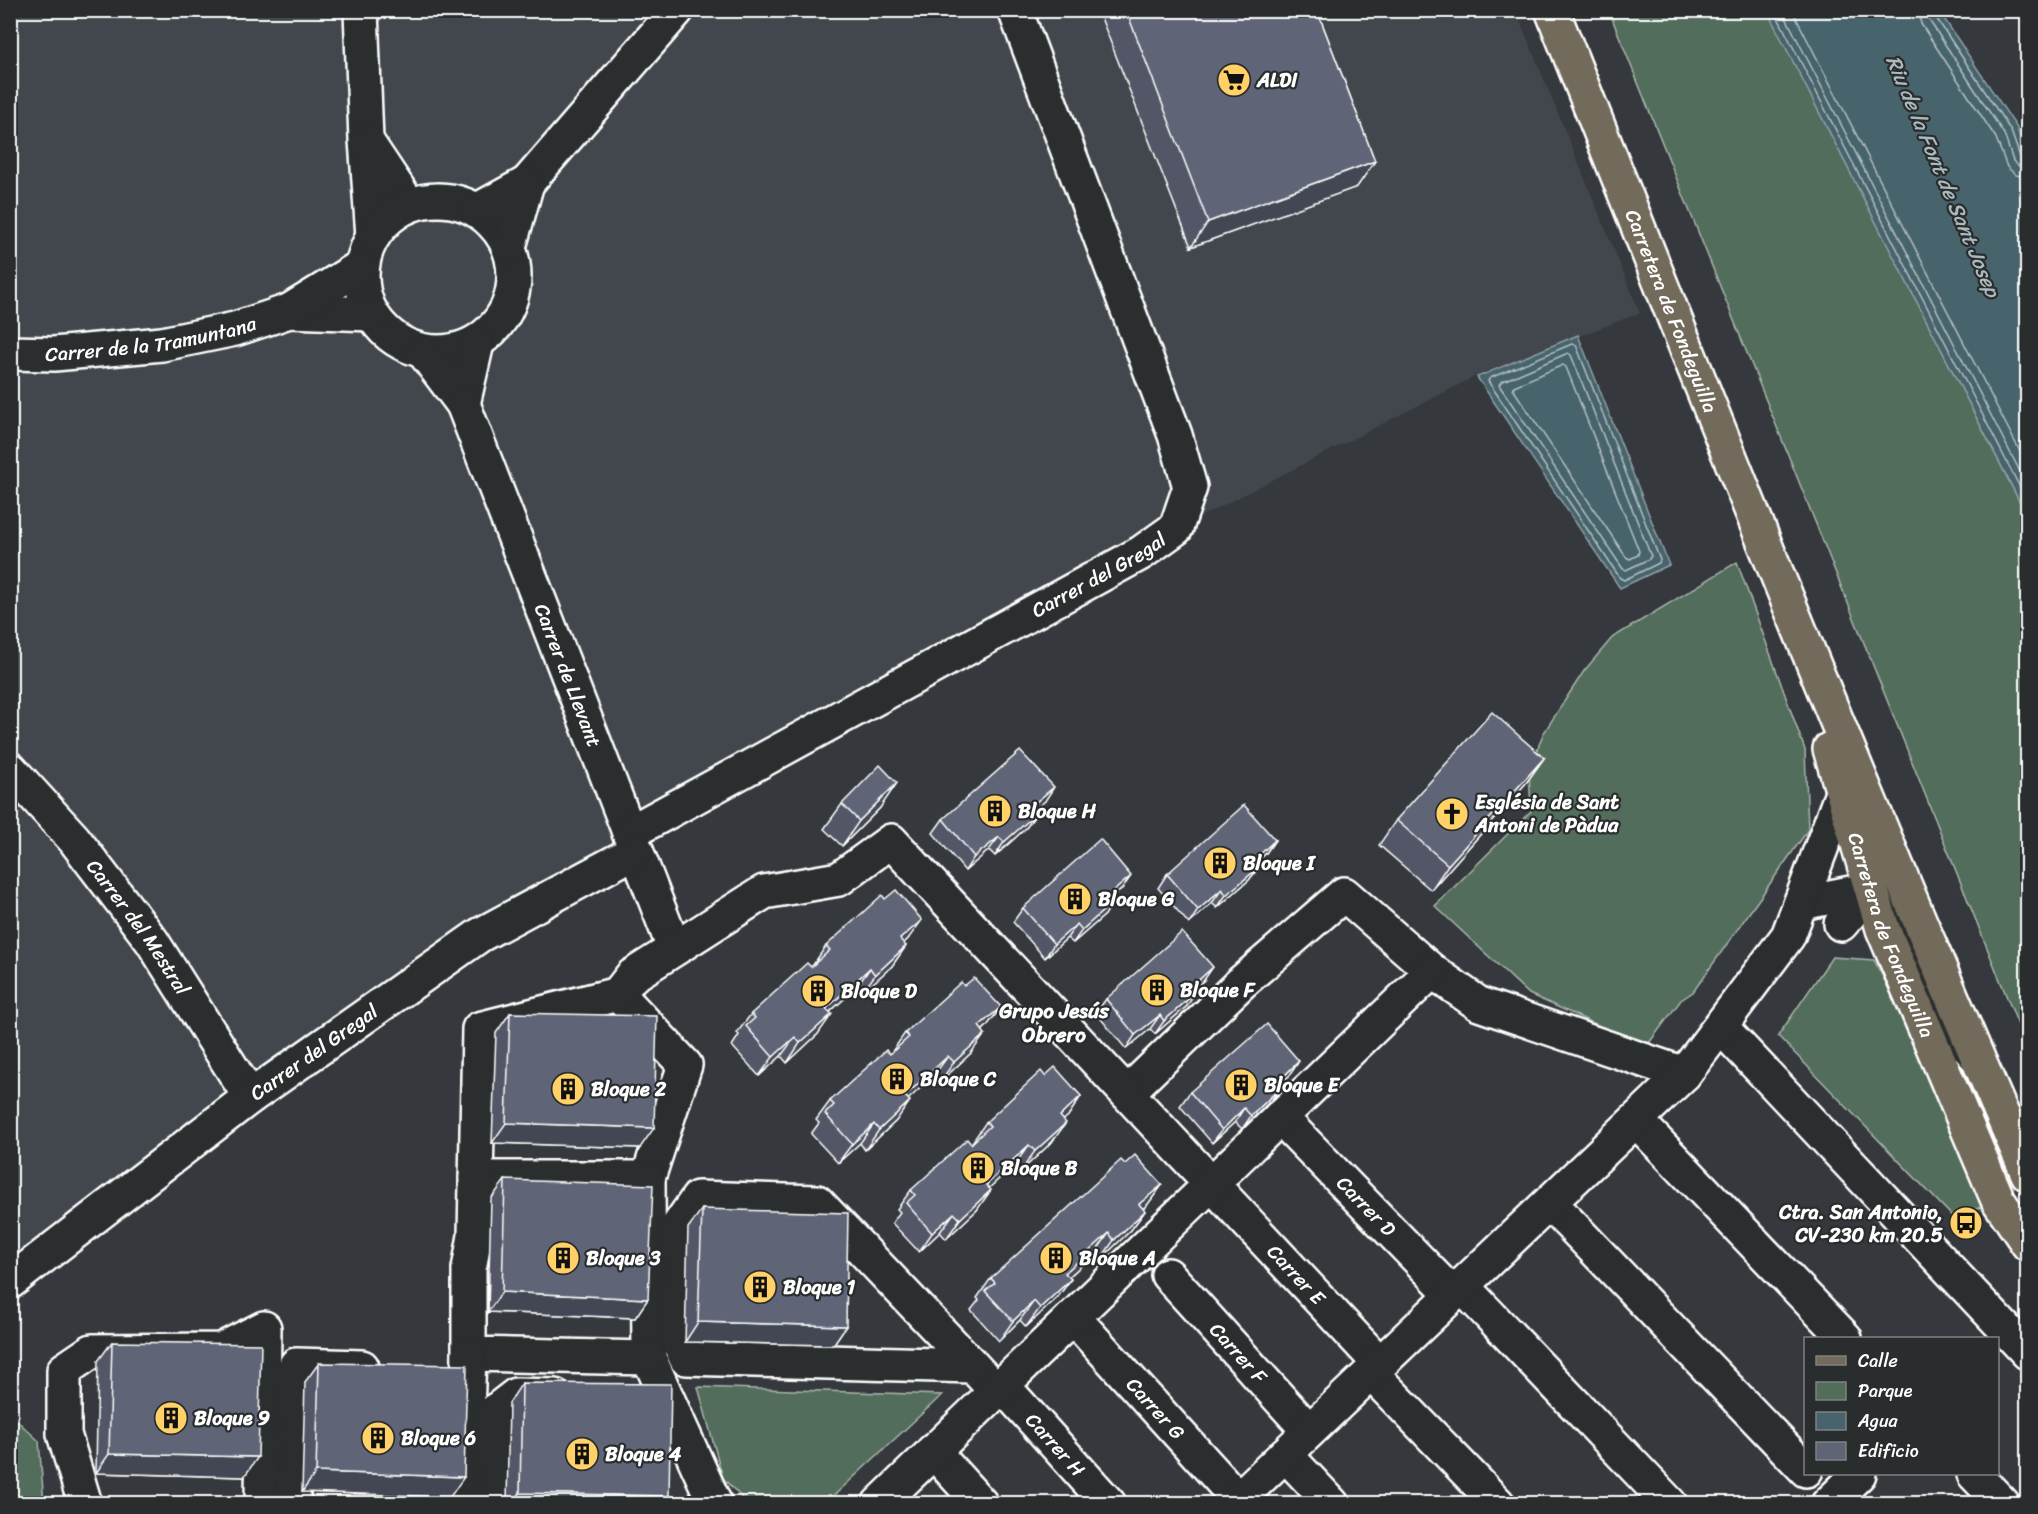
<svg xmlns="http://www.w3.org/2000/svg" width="2038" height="1514" font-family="Sriracha,sans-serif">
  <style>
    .built { fill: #42464e }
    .green { fill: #536d5b; stroke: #a9b6ad; stroke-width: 1.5 }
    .water { fill: #47636c; stroke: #91a1a7; stroke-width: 1.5 }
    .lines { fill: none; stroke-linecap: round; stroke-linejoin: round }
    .shore { stroke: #b5c1c4; stroke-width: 1.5 }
    .minor-casing { stroke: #fff; stroke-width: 38 }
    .major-casing { stroke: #fff; stroke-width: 38 }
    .minor { stroke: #2a2d2e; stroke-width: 33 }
    .major { stroke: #726b5a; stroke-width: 33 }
    .wall { fill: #525766; stroke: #fff; stroke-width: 1.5 }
    .shaded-wall { fill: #424753; stroke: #fff; stroke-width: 1.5 }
    .building { fill: #5f6577; stroke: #fff; stroke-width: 1.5 }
    .labels { text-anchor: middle; stroke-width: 4.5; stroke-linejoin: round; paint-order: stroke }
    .poi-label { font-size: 20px; font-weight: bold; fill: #fff; stroke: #2a2d2e; text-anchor: start }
    .street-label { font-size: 20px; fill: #fff; stroke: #2a2d2e }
    .water-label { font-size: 21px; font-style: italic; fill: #acb9bd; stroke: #2a2d2e }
    .neighbourhood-label { font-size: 21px; font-weight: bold; fill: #fff; stroke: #2a2d2e }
  </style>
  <rect width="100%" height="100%" fill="#35383d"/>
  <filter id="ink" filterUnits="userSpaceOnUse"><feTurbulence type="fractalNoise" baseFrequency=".0167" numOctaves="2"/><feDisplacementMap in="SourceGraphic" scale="12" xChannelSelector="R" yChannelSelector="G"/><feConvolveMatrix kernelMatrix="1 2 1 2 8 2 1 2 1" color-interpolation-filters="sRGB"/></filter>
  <g filter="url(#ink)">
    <path class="built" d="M 11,11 L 1516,11 L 1640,313 L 1482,373 L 1151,542 L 667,812 L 113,1202 L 11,1294 Z"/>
    <g class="green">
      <path d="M 1609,11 L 1768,11 L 2025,512 L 2028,522 L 2027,1047 Z"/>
      <path d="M 1737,562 L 1805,750 L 1808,830 L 1693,992 L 1681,1000 L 1646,1047 L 1529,994 L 1435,906 L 1531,811 L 1529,772 L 1543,734 L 1584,671 L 1612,638 Z"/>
      <path d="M 1832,957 L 1874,960 L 1998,1200 L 1954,1218 L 1778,1036 Z"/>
      <path d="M 698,1387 L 942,1395 L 826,1503 L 748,1504 L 723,1478 Z"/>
      <path d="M 11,1415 L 39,1441 L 44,1503 L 11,1503 Z"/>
    </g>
    <g class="water">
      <path d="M 1767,11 L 1939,11 L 2017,128 L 2028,163 L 2027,522 L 2025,512 Z"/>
      <path d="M 1578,335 L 1669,565 L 1620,588 L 1477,377 Z"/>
    </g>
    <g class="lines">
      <g class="shore">
        <path d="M 1774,10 L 2028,503"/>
        <path d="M 1782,10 L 2028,487"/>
        <path d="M 1792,10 L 2028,467"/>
        <path d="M 1918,10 L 1921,24 L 1996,138 L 2007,167 L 2016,175 L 2028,177"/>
        <path d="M 1927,10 L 1929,20 L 2004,134 L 2013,161 L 2020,167 L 2028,168"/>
        <path d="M 1934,10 L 1935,16 L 2011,131 L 2020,157 L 2028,160"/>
        <path d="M 1572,344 L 1576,345 L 1660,560 L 1659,563 L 1624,580 L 1620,578 L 1488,381 L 1490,378 Z"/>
        <path d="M 1568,353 L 1571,355 L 1651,556 L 1649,559 L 1626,570 L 1623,569 L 1499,385 L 1501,382 Z"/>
        <path d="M 1563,365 L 1566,367 L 1639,551 L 1638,555 L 1630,559 L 1626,557 L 1513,389 L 1514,386 Z"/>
      </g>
      <defs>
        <g id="minor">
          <path d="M 361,10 L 366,140 L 373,236"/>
          <path d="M 367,142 L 409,205"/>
          <path d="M 527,183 L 677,10"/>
          <circle cx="438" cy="276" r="76"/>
          <path d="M 478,210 L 527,183 L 509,247"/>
          <path d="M 289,311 L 372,314"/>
          <path d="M 423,351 L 463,404 L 477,343"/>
          <path id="s1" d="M 10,353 L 54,354 L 162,344 L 235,329 L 289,311 L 362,266"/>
          <path id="s2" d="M 463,404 L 674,948"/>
          <path id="s3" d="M 10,769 L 74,839 L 152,941 L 250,1097"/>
          <path id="s4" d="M 629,833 L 1141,553 L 1176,528 L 1190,487 L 1175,435 L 1015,10"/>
          <path d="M 1801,903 L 1871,889 L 1905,914 L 1944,1022 L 1975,1055"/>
          <path d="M 1841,924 L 1871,889 L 1873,883"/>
          <path d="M 618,994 L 685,1065 L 648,1178 L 649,1358 L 715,1504"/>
          <path d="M 1721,1027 L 2028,1353"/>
          <path d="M 1127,1093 L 1242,982 L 1344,894 L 1432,971 L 1479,1004 L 1684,1074"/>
          <path id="s5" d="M 1280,1117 L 1453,1295"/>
          <path d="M 1637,1121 L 1845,1338"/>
          <path d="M 476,1178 L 648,1178"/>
          <path d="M 1550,1203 L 1806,1470"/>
          <path id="s6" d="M 1168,1275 L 1309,1431"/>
          <path id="s7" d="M 10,1282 L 250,1097 L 480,935 L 636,851"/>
          <path d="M 1462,1286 L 1670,1504"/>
          <path id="s8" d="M 1073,1317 L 1238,1499"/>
          <path id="s9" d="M 649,1358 L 469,1354 L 469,1269 L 475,1236 L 479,1029 L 618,994 L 632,976 L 764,892 L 839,879 L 891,841 L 1380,1364"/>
          <path d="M 973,1366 L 686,1358 L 678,1340 L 679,1225 L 698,1198 L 817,1202 L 973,1366 L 996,1391"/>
          <path d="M 1371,1373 L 1498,1504"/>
          <path id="s10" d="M 1002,1385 L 1109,1504"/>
          <path d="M 933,1451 L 981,1504"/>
          <path d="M 1285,1454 L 1332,1504"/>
          <path d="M 1974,1474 L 2003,1504"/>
          <path d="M 85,1504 L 64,1434 L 64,1370 L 92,1351 L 221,1350 L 264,1328 L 262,1504"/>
          <path d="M 293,1504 L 296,1365 L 362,1367"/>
          <path d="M 464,1504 L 469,1354"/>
          <path d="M 495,1504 L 494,1412 L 516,1395 L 555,1396"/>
          <path d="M 879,1504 L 1432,971"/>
          <path d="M 1233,1504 L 1684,1074 L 1788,936 L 1842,793"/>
          <path d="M 1828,1504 L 1859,1474"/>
        </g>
        <g id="major">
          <path id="s11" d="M 1552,10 C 1707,400 1860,790 2028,1174"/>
          <path id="s12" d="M 1830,749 L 1883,929 L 1998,1200 L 2028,1244"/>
        </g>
      </defs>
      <use href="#minor" class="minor-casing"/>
      <use href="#major" class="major-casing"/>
      <use href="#minor" class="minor"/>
      <use href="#major" class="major"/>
    </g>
    <g class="wall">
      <path d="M 1098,10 L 1317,10 L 1375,161 L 1357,187 L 1191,247 Z"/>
      <path d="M 1544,758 L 1526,783 L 1431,890 L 1379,845 L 1396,820 Z"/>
      <path d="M 1045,801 L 1032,811 L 1036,814 L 1026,828 L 995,856 L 989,850 L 965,871 L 933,833 L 943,819 Z"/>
      <path d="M 842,804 L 880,808 L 842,846 L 824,829 Z"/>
      <path d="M 1275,840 L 1266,853 L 1256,863 L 1259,867 L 1249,880 L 1217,908 L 1212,903 L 1189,924 L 1158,888 L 1167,874 Z"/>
      <path d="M 1122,889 L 1111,898 L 1105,915 L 1073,943 L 1067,938 L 1045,958 L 1013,922 L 1023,908 Z"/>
      <path d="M 908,939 L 903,944 L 906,946 L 892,966 L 861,994 L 856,988 L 830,1012 L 818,1034 L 787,1063 L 781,1056 L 759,1076 L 732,1046 L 739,1035 L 737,1033 L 751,1014 L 813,965 L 826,946 Z"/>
      <path d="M 1204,980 L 1193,990 L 1187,1006 L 1155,1034 L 1150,1029 L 1126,1049 L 1096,1013 L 1106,999 Z"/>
      <path d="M 964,986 L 1001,1007 L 987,1026 L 982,1031 L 971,1053 L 940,1082 L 934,1075 L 908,1099 L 896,1121 L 865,1150 L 860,1143 L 838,1163 L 811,1134 L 819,1123 L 816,1120 L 830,1101 L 891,1053 L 905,1033 Z"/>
      <path d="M 510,1013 L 640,1148 L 492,1143 L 496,1033 Z"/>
      <path d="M 1290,1075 L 1280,1084 L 1282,1086 L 1272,1099 L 1242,1129 L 1235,1122 L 1212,1143 L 1180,1106 L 1190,1092 Z"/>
      <path d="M 1045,1076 L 1081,1096 L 1068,1116 L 1063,1120 L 1052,1142 L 1021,1171 L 1015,1164 L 989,1188 L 977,1210 L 946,1239 L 940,1232 L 919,1252 L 892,1223 L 900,1212 L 897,1209 L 911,1190 L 971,1144 L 986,1122 Z"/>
      <path d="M 505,1180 L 648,1299 L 635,1318 L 488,1312 L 491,1199 Z"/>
      <path d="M 1162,1185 L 1148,1204 L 1143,1209 L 1145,1211 L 1131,1230 L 1101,1259 L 1095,1253 L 1069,1277 L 1071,1279 L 1057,1298 L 1026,1327 L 1020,1320 L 999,1341 L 971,1310 L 979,1300 L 977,1298 L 991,1278 Z"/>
      <path d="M 702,1209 L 846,1326 L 833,1345 L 685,1342 L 688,1228 Z"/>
      <path d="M 112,1342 L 244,1477 L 96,1473 L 98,1361 Z"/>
      <path d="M 319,1363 L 450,1497 L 302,1492 L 305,1382 Z"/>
      <path d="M 522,1383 L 664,1503 L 507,1503 L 509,1403 Z"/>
    </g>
    <g class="shaded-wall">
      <path d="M 1375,161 L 1357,187 L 1191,247 L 1208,222 Z"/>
      <path d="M 1544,758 L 1526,783 L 1431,890 L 1448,865 Z"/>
      <path d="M 897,783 L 880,808 L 842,846 L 859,821 Z"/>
      <path d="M 1054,787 L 1045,801 L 1020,821 L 1030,807 Z"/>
      <path d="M 1036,814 L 1026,828 L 995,856 L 1004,842 Z"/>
      <path d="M 999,837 L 989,850 L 965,871 L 974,857 Z"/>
      <path d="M 1275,840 L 1266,853 L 1245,874 L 1254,860 Z"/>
      <path d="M 1259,867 L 1249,880 L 1217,908 L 1226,895 Z"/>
      <path d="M 1131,876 L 1122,889 L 1099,908 L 1109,895 Z"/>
      <path d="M 1222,889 L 1212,903 L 1189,924 L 1198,910 Z"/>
      <path d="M 1114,901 L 1105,915 L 1073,943 L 1082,930 Z"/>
      <path d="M 922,920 L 908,939 L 887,959 L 900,939 Z"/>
      <path d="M 1077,924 L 1067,938 L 1045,958 L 1054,944 Z"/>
      <path d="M 906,946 L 892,966 L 861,994 L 875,975 Z"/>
      <path d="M 1213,967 L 1204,980 L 1181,1000 L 1191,987 Z"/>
      <path d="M 870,968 L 856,988 L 812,1028 L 826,1009 Z"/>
      <path d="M 1196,992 L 1187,1006 L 1155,1034 L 1164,1021 Z"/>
      <path d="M 1001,1007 L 987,1026 L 966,1046 L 979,1026 Z"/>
      <path d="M 832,1014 L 818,1034 L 787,1063 L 800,1043 Z"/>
      <path d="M 1160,1015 L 1150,1029 L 1126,1049 L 1135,1035 Z"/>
      <path d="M 985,1034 L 971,1053 L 940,1082 L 954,1062 Z"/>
      <path d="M 795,1037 L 781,1056 L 759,1076 L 773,1057 Z"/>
      <path d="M 948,1056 L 934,1075 L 892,1115 L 905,1096 Z"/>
      <path d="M 1299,1061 L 1290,1075 L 1268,1095 L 1278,1082 Z"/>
      <path d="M 1282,1086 L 1272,1099 L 1242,1129 L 1251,1116 Z"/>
      <path d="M 1081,1096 L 1068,1116 L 1046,1136 L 1060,1116 Z"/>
      <path d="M 910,1101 L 896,1121 L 865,1150 L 879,1130 Z"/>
      <path d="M 1244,1108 L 1235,1122 L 1212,1143 L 1222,1130 Z"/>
      <path d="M 506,1123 L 654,1128 L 640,1148 L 492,1143 Z"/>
      <path d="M 1066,1123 L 1052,1142 L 1021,1171 L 1035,1151 Z"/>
      <path d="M 874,1124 L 860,1143 L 838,1163 L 852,1144 Z"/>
      <path d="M 1029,1145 L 1015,1164 L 972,1204 L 986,1185 Z"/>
      <path d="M 1162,1185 L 1148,1204 L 1126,1224 L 1139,1204 Z"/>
      <path d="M 991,1190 L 977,1210 L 946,1239 L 960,1219 Z"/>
      <path d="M 1145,1211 L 1131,1230 L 1101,1259 L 1114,1240 Z"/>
      <path d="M 954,1213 L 940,1232 L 919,1252 L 932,1233 Z"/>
      <path d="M 1109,1233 L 1095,1253 L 1051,1293 L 1065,1273 Z"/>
      <path d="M 1071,1279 L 1057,1298 L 1026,1327 L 1040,1308 Z"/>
      <path d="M 502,1292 L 648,1299 L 635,1318 L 488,1312 Z"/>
      <path d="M 1034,1301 L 1020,1320 L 999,1341 L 1013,1321 Z"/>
      <path d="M 698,1322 L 846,1326 L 833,1345 L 685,1342 Z"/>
      <path d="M 109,1454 L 258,1457 L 244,1477 L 96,1473 Z"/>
      <path d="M 316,1472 L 464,1477 L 450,1497 L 302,1492 Z"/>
      <path d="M 520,1493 L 669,1496 L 664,1503 L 513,1503 Z"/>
    </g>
    <g class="building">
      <path d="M 1126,10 L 1317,10 L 1375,161 L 1208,222 Z"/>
      <path d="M 1492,712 L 1544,758 L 1448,865 L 1396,820 Z"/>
      <path d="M 1020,751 L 1054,787 L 1030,807 L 1036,814 L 1004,842 L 999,837 L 974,857 L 943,819 Z"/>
      <path d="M 880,765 L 897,783 L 859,821 L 842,804 Z"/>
      <path d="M 1244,805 L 1275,840 L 1254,860 L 1259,867 L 1226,895 L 1222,889 L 1198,910 L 1167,874 Z"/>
      <path d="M 1100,839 L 1131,876 L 1109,895 L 1114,901 L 1082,930 L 1077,924 L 1054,944 L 1023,908 Z"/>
      <path d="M 896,890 L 922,920 L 900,939 L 906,946 L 875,975 L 870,968 L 826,1009 L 832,1014 L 800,1043 L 795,1037 L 773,1057 L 746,1026 L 755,1018 L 751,1014 L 807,963 L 811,967 L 830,950 L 826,946 L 882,895 L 885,899 Z"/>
      <path d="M 1182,932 L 1213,967 L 1191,987 L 1196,992 L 1164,1021 L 1160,1015 L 1135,1035 L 1106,999 Z"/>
      <path d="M 974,978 L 1001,1007 L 979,1026 L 985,1034 L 954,1062 L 948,1056 L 905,1096 L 910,1101 L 879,1130 L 874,1124 L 852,1144 L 825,1114 L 834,1105 L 830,1101 L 886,1050 L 890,1054 L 909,1037 L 905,1033 L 961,982 L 964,986 Z"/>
      <path d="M 510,1013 L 657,1016 L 654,1128 L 506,1123 Z"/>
      <path d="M 1267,1024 L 1299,1061 L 1278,1082 L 1282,1086 L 1251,1116 L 1244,1108 L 1222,1130 L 1190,1092 Z"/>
      <path d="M 1055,1067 L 1081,1096 L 1060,1116 L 1066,1123 L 1035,1151 L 1029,1145 L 986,1185 L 991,1190 L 960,1219 L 954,1213 L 932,1233 L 906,1203 L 915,1195 L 911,1190 L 967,1139 L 971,1144 L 990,1126 L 986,1122 L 1041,1071 L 1045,1076 Z"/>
      <path d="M 1135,1155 L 1162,1185 L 1139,1204 L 1145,1211 L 1114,1240 L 1109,1233 L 1065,1273 L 1071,1279 L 1040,1308 L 1034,1301 L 1013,1321 L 985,1291 L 995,1283 L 991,1278 L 1121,1160 L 1125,1164 Z"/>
      <path d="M 505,1180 L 653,1185 L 648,1299 L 502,1292 Z"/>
      <path d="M 702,1209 L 848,1213 L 846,1326 L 698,1322 Z"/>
      <path d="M 112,1342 L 261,1344 L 258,1457 L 109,1454 Z"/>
      <path d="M 319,1363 L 467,1365 L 464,1477 L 316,1472 Z"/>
      <path d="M 522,1383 L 671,1384 L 669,1496 L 520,1493 Z"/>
    </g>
  </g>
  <defs>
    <symbol id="supermarket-disc" viewBox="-11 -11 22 22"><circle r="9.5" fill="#ffd166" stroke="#2a2d2e"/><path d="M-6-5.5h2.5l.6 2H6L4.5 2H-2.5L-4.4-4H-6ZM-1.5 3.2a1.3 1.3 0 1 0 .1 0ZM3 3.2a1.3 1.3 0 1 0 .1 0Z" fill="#111"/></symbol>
    <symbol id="building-disc" viewBox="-11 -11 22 22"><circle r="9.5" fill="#ffd166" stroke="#2a2d2e"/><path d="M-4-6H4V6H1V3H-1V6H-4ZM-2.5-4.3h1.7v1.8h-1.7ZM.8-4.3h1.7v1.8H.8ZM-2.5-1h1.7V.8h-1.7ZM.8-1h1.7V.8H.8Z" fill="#111"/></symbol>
    <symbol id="church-disc" viewBox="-11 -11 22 22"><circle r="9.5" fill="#ffd166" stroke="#2a2d2e"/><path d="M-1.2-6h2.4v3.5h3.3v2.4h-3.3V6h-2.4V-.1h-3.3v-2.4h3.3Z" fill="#111"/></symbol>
    <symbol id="bus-disc" viewBox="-11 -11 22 22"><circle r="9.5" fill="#ffd166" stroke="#2a2d2e"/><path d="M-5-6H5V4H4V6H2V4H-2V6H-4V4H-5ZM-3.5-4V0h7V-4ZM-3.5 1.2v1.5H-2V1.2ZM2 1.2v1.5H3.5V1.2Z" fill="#111"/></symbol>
  </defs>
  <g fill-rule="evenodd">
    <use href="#supermarket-disc" x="1215" y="61" width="38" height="38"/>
    <use href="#building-disc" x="976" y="792" width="38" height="38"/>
    <use href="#church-disc" x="1433" y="795" width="38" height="38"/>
    <use href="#building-disc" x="1201" y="844" width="38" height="38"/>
    <use href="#building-disc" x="1056" y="880" width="38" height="38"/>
    <use href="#building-disc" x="1138" y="971" width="38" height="38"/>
    <use href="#building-disc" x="799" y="972" width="38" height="38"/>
    <use href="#building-disc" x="878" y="1060" width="38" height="38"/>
    <use href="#building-disc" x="1222" y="1066" width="38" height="38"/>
    <use href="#building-disc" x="549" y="1070" width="38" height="38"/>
    <use href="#building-disc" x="959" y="1149" width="38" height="38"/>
    <use href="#bus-disc" x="1947" y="1204" width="38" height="38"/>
    <use href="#building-disc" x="544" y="1239" width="38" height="38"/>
    <use href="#building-disc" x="1037" y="1239" width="38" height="38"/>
    <use href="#building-disc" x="741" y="1268" width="38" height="38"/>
    <use href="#building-disc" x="152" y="1399" width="38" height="38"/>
    <use href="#building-disc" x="359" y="1419" width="38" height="38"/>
    <use href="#building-disc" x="563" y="1435" width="38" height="38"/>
  </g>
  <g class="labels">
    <g class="poi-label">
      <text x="1257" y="87">ALDI</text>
      <text x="1475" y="809">Església de Sant<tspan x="1475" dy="23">Antoni de Pàdua</tspan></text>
      <text x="1018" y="818">Bloque H</text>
      <text x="1243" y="870">Bloque I</text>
      <text x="1098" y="906">Bloque G</text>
      <text x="1180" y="997">Bloque F</text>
      <text x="841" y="998">Bloque D</text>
      <text x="920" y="1086">Bloque C</text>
      <text x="1264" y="1092">Bloque E</text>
      <text x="591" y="1096">Bloque 2</text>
      <text x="1001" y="1175">Bloque B</text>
      <text x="1943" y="1219" text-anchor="end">Ctra. San Antonio,<tspan x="1943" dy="23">CV-230 km 20.5</tspan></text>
      <text x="586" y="1265">Bloque 3</text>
      <text x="1079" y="1265">Bloque A</text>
      <text x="783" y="1294">Bloque 1</text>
      <text x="194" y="1425">Bloque 9</text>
      <text x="401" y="1445">Bloque 6</text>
      <text x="605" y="1461">Bloque 4</text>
    </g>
    <g class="street-label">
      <text dy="7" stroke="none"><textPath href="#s11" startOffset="324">Carretera de Fondeguilla</textPath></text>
      <text dy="7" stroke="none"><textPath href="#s1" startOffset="142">Carrer de la Tramuntana</textPath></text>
      <text dy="7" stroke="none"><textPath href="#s4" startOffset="536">Carrer del Gregal</textPath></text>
      <text dy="7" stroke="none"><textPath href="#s2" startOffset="291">Carrer de Llevant</textPath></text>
      <text dy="7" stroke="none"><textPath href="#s3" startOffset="204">Carrer del Mestral</textPath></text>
      <text dy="7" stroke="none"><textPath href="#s12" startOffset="196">Carretera de Fondeguilla</textPath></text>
      <text dy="7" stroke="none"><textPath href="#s7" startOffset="381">Carrer del Gregal</textPath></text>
      <text dy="7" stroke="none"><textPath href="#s5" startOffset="124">Carrer D</textPath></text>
      <text dy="7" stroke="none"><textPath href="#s9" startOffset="1562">Carrer E</textPath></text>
      <text dy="7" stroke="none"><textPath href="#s6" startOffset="105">Carrer F</textPath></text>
      <text dy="7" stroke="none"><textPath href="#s8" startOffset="123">Carrer G</textPath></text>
      <text dy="7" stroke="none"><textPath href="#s10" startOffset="80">Carrer H</textPath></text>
    </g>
    <g class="water-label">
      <text transform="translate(1943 176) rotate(67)" y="7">Riu de la Font de Sant Josep</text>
    </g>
    <g class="neighbourhood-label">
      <text x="1054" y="1018">Grupo Jesús<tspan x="1054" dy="24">Obrero</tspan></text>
    </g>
  </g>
  <rect width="2038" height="1514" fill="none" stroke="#2a2d2e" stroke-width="36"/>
  <rect x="18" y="18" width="2002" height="1478" fill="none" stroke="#fff" stroke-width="2" filter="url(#ink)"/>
  <rect x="1804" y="1337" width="195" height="138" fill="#2a2d2e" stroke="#7f8182" stroke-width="1.5"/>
  <rect x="1816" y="1356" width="30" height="9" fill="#726b5a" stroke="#7f8182" stroke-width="1.5"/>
  <text x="1858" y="1367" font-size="18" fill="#ffffff">Calle</text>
  <rect x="1816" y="1382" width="30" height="18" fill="#536d5b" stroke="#7f8182" stroke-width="1.5"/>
  <text x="1858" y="1397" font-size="18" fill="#ffffff">Parque</text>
  <rect x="1816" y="1412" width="30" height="18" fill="#47636c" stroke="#7f8182" stroke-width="1.5"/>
  <text x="1858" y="1427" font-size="18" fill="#ffffff">Agua</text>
  <rect x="1816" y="1442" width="30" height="18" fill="#5f6577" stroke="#7f8182" stroke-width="1.5"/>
  <text x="1858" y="1457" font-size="18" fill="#ffffff">Edificio</text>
</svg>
